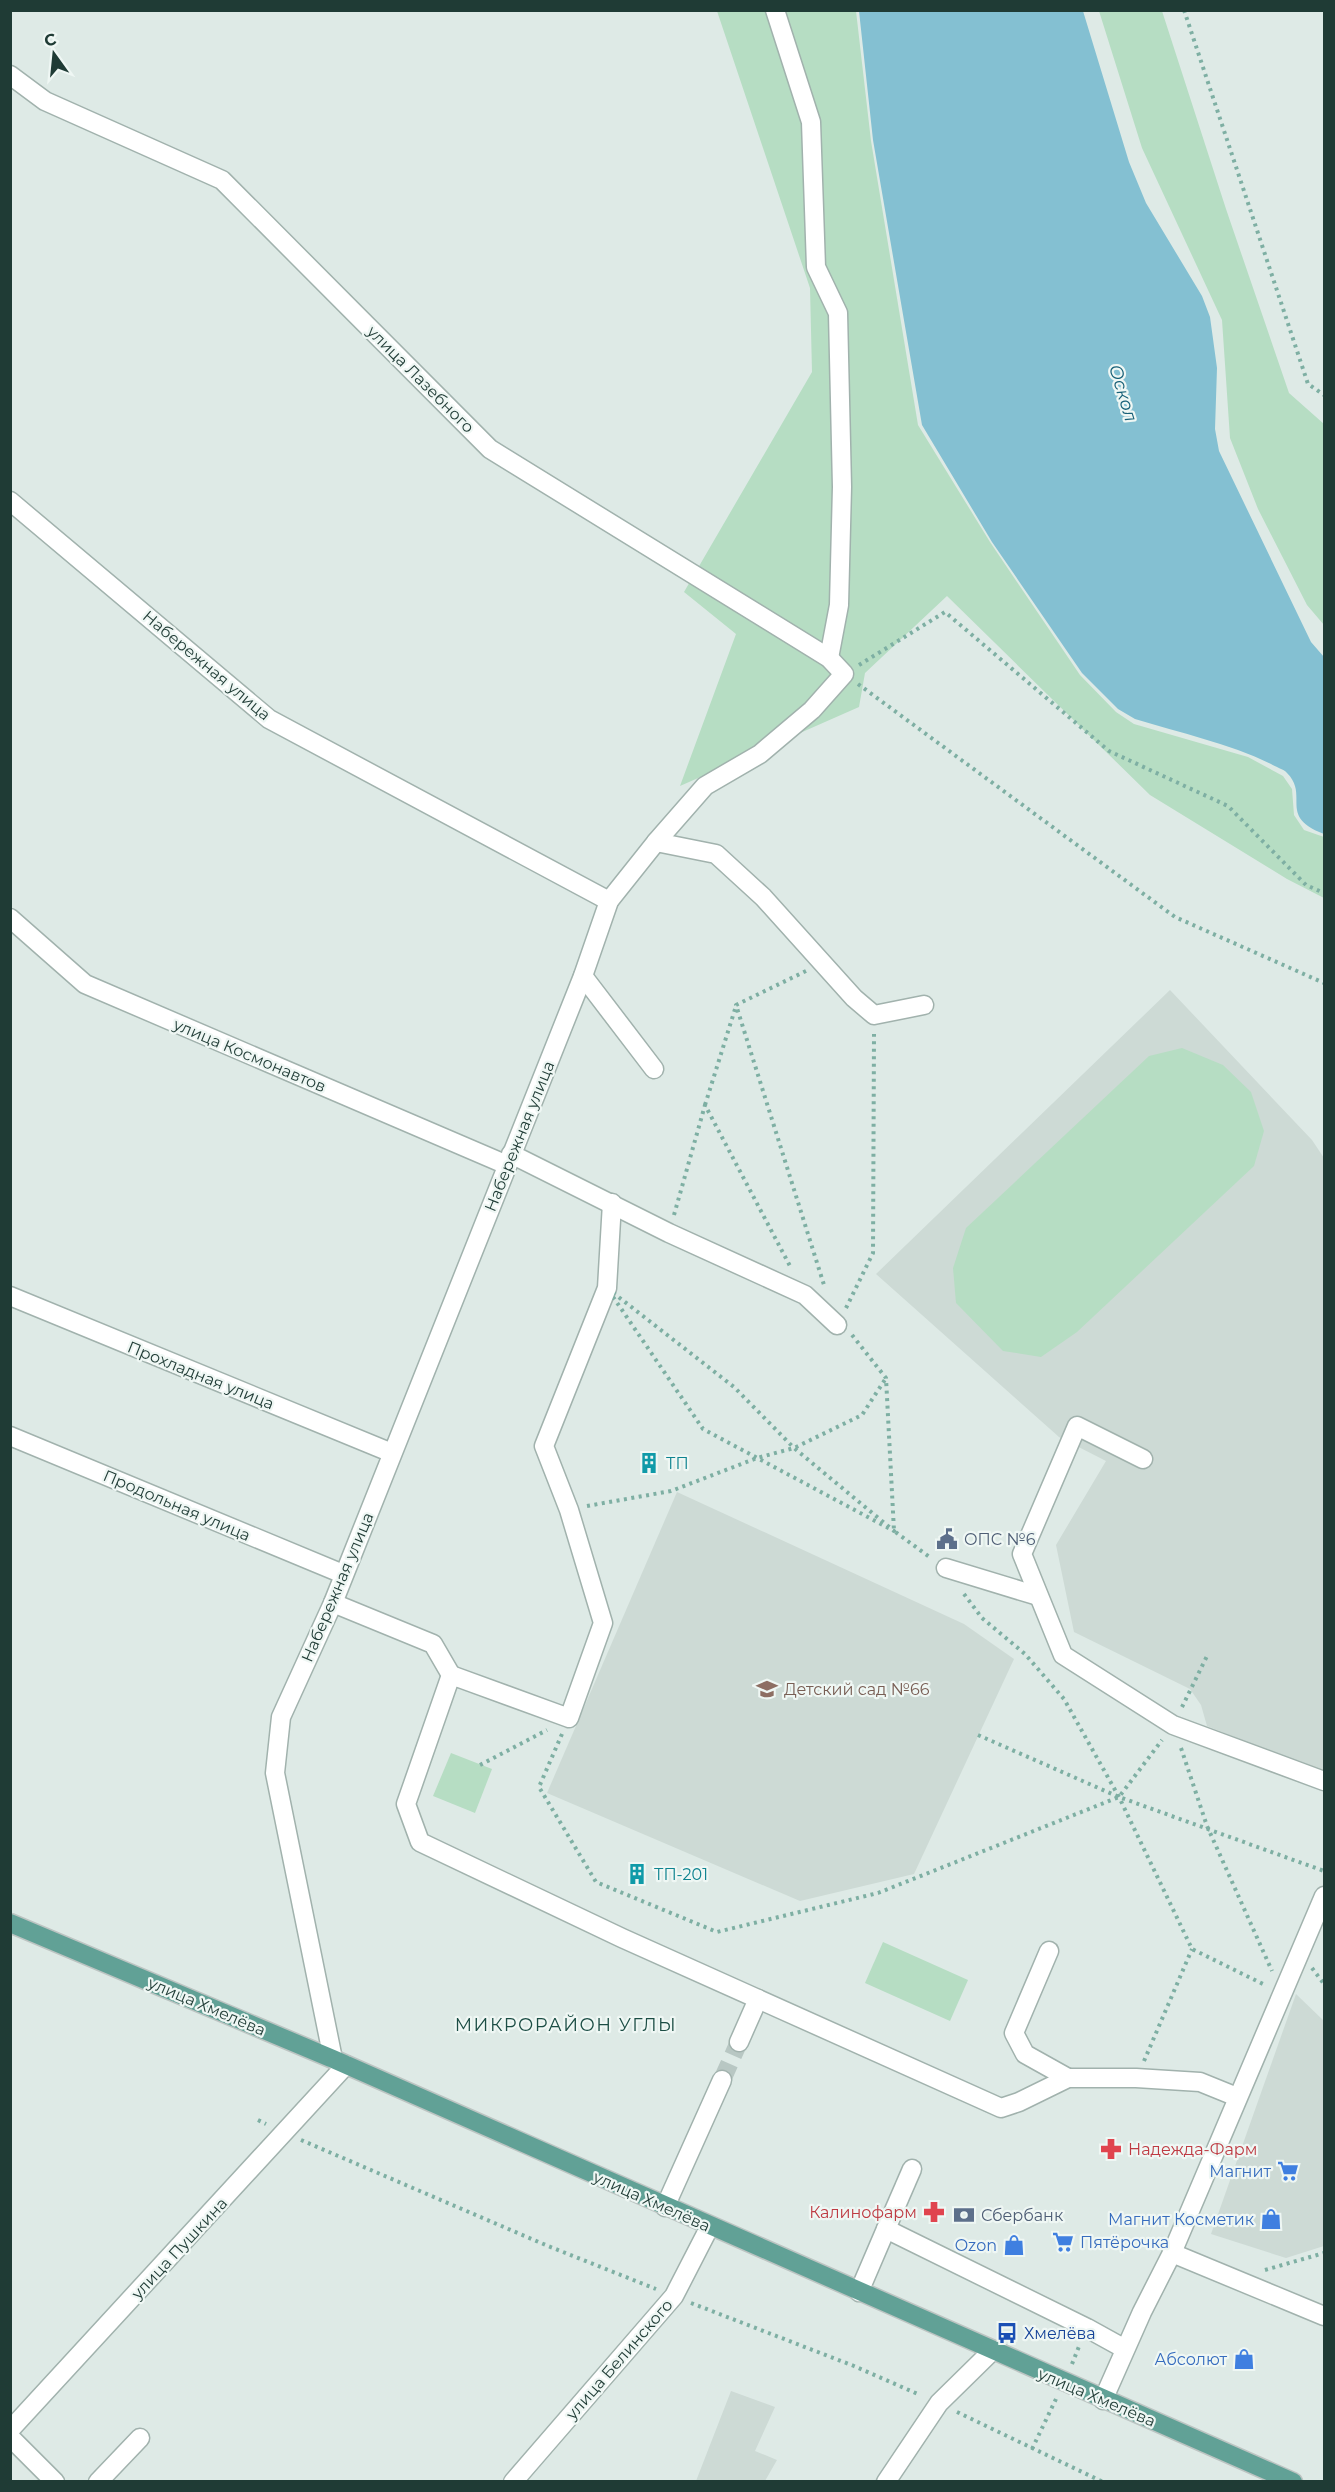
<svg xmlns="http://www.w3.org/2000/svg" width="1335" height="2492" font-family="Montserrat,sans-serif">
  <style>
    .built { fill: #cddad5 }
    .green { fill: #b6ddc3 }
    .water { fill: #84c0d2 }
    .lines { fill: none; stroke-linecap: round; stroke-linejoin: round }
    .minor-tunnel { stroke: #b8c7c3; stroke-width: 18; stroke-dasharray: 18 9; stroke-linecap: butt }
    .minor-casing { stroke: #a1b2ad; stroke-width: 21 }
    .major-casing { stroke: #bcc4c2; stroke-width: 21 }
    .path { stroke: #7eafa3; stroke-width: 4; stroke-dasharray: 3 4.5; stroke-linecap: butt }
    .minor { stroke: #fff; stroke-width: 18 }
    .major { stroke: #61a196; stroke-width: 18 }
    .labels { text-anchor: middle; stroke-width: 4.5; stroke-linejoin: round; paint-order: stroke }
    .street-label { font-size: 16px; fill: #1f3b35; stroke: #eff7f4 }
    .culture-label { font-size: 16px; fill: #0d838f; stroke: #eff7f4; text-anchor: start }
    .service-label { font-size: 16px; fill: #4e5e75; stroke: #eff7f4; text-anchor: start }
    .education-label { font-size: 16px; fill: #785e54; stroke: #eff7f4; text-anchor: start }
    .health-label { font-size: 16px; fill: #be3a42; stroke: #eff7f4; text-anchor: start }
    .shop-label { font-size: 16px; fill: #366cbe; stroke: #eff7f4; text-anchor: end }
    .transit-label { font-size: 16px; fill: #164399; stroke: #eff7f4; text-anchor: start }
    .water-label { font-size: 18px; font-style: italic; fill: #186178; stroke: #eff7f4 }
    .neighbourhood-label { font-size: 18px; letter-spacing: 1.5px; fill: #1b4d44; stroke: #eff7f4 }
  </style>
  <rect width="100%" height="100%" fill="#deeae6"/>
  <g class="built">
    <path d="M 1170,990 L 1312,1140 L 1324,1158 L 1324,1773 L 1207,1726 L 1201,1705 L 1190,1689 L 1074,1632 L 1056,1545 L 1106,1461 L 1059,1437 L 876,1274 Z"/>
    <path d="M 677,1492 L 964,1624 L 1014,1659 L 914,1874 L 800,1901 L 547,1793 Z"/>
    <path d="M 1296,1994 L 1324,2021 L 1324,2246 L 1286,2258 L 1211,2234 Z"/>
    <path d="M 731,2391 L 775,2407 L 755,2451 L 777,2460 L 765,2481 L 696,2481 Z"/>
  </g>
  <g class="green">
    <path d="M 717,11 L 856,11 L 871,141 L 918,425 L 990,542 L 1080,675 L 1116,712 L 1134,724 L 1248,757 L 1283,776 L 1292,789 L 1294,815 L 1304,830 L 1324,837 L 1324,898 L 1287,879 L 1150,795 L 947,596 L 865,673 L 859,707 L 680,786 L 736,634 L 684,592 L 812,372 L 810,288 Z"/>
    <path d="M 1099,11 L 1162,11 L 1226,209 L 1289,393 L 1324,424 L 1324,625 L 1307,605 L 1258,509 L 1230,438 L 1222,320 L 1142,148 Z"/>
    <path d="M 1182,1048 L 1223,1065 L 1251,1092 L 1264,1131 L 1254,1166 L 1077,1332 L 1041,1357 L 1003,1351 L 956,1303 L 953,1268 L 966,1228 L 1149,1056 Z"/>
    <path d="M 451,1753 L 492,1769 L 475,1813 L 433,1796 Z"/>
    <path d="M 883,1942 L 968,1980 L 950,2021 L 865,1983 Z"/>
  </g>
  <path class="water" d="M 859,11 L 1083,11 L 1129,162 L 1146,203 L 1202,296 L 1210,317 L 1217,368 L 1215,429 L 1219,451 L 1311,642 L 1324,657 L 1324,834 C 1277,816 1310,796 1287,773 C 1284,769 1275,767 1271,764 C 1228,743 1180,733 1135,719 L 1118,709 L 1082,673 L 992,542 L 922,425 L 873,140 Z"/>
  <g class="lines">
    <path class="minor-tunnel" d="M 722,2080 L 739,2042"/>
    <defs>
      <g id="minor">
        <path d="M 775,10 L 811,122 L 816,267 L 838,313 L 842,487 L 839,605 L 829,658"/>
        <path d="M 10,75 L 45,101 L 222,180 L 490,449 L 829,658 L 844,674 L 812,710 L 760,754 L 705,786 L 656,842 L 609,901 L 583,976 L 333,1603 L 281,1717 L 275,1773 L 333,2059"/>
        <path d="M 10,501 L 269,719 L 609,901"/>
        <path d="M 656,842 L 716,854 L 763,897 L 854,998 L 874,1015 L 924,1005"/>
        <path d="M 10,918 L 85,984 L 507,1165"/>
        <path d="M 583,976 L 654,1069"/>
        <path d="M 511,1154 L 669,1233 L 805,1295 L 837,1325"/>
        <path d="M 612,1203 L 607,1288 L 544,1446 L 569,1510 L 603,1623 L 569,1718 L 451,1675 L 406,1804 L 420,1842 L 622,1938 L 1001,2108 L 1019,2102 L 1068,2078 L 1136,2078 L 1200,2082 L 1237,2097"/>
        <path d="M 10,1296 L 392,1453"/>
        <path d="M 10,1436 L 343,1574"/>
        <path d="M 1143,1459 L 1077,1426 L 1022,1554 L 1063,1655 L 1173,1725 L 1324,1781"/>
        <path d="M 946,1568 L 1038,1596"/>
        <path d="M 333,1603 L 433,1644 L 451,1675"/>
        <path d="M 1049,1951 L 1014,2033 L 1025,2054 L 1068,2078"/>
        <path d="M 739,2042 L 758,1999"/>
        <path d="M 665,2207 L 722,2080"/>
        <path d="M 886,2229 L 912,2169"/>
        <path d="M 1172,2253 L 1324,2316"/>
        <path d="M 859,2292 L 886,2229 L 1087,2328 L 1125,2349"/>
        <path d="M 1103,2400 L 1142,2312 L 1172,2253 L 1324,1896"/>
        <path d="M 10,2430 L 346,2065"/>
        <path d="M 10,2437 L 55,2482"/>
        <path d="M 98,2482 L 140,2438"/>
        <path d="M 513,2482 L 674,2296 L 710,2226"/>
        <path d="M 886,2482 L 939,2403 L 992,2351"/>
      </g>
      <path id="major" d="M 10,1923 L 333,2059 L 1293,2482"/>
    </defs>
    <use href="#minor" class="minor-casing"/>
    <use href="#major" class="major-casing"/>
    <g class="path">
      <path d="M 1184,10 L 1308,384 L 1324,395"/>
      <path d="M 859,665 L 945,612 L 1109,751 L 1228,806 L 1306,885 L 1324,893"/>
      <path d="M 858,684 L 1175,917 L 1324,983"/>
      <path d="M 806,971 L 736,1005 L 824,1285"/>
      <path d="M 705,1105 L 736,1006"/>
      <path d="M 674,1215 L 705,1105 L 790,1266"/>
      <path d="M 607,1288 L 734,1387 L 794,1448 L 894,1531 L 703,1429 Z"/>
      <path d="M 846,1308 L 873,1253 L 874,1034"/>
      <path d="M 852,1335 L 886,1378 L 894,1531 L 931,1558"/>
      <path d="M 587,1506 L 671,1491 L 757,1458 L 794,1448 L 862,1415 L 886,1378"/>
      <path d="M 964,1594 L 982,1618 L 1025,1654 L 1064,1699 L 1119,1797 L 1192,1949 L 1265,1985"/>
      <path d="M 1182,1707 L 1208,1654"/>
      <path d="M 562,1734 L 539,1787 L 596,1882 L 717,1932 L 878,1893 L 1119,1797 L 1162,1740"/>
      <path d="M 978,1735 L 1119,1797 L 1324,1871"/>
      <path d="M 1181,1748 L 1207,1826 L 1272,1971"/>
      <path d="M 480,1765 L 547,1730"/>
      <path d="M 1312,1968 L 1324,1984"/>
      <path d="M 1144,2061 L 1192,1949"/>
      <path d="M 258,2120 L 266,2124"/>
      <path d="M 301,2140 L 548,2246 L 656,2289"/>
      <path d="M 1265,2270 L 1324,2253"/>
      <path d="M 691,2303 L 854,2366 L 920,2395"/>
      <path d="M 1072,2364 L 1080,2344"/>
      <path d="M 957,2412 L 1103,2482"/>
      <path d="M 1032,2449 L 1056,2399"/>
    </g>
    <use href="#minor" class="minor"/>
    <use href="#major" class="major"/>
  </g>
  <defs>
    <symbol id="building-bare" viewBox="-9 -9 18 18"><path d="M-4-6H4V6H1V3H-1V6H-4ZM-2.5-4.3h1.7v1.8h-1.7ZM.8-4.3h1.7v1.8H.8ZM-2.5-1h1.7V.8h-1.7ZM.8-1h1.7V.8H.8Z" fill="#0f9aa8" stroke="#eff7f4" stroke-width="2.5" paint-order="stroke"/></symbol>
    <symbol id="civic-bare" viewBox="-9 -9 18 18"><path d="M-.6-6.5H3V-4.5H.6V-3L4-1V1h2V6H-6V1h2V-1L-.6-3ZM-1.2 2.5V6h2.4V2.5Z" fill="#5c6f8a" stroke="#eff7f4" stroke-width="2.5" paint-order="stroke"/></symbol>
    <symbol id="school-bare" viewBox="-9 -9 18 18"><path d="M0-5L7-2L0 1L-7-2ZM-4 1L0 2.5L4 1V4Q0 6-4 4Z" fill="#8d6e63" stroke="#eff7f4" stroke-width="2.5" paint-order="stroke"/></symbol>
    <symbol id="pharmacy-bare" viewBox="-9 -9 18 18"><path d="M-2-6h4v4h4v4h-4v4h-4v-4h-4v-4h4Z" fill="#e0444e" stroke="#eff7f4" stroke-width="2.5" paint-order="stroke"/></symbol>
    <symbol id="supermarket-bare" viewBox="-9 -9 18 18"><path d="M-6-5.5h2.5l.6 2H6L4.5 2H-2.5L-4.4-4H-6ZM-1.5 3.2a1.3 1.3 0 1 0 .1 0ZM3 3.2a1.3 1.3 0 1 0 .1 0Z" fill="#3f7fe0" stroke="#eff7f4" stroke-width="2.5" paint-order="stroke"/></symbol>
    <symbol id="bank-bare" viewBox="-9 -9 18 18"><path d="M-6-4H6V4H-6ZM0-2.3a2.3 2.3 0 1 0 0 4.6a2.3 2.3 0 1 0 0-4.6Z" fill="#5c6f8a" stroke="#eff7f4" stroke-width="2.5" paint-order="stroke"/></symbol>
    <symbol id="shop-bare" viewBox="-9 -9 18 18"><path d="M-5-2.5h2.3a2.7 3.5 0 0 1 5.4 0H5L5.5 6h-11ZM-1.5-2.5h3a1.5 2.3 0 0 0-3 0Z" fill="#3f7fe0" stroke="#eff7f4" stroke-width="2.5" paint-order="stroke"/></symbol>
    <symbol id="bus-bare" viewBox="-9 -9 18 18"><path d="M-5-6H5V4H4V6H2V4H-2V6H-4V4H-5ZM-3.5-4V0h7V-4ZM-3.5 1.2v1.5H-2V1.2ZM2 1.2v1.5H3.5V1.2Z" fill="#1a4fb4" stroke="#eff7f4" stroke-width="2.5" paint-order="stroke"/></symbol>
  </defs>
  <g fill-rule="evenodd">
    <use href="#building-bare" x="634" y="1448" width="30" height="30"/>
    <use href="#civic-bare" x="932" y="1524" width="30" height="30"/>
    <use href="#school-bare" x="752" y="1674" width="30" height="30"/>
    <use href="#building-bare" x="622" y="1859" width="30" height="30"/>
    <use href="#pharmacy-bare" x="1096" y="2134" width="30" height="30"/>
    <use href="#supermarket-bare" x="1273" y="2156" width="30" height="30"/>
    <use href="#pharmacy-bare" x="919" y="2197" width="30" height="30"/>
    <use href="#bank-bare" x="949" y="2200" width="30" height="30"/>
    <use href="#shop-bare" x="1256" y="2204" width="30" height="30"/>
    <use href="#supermarket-bare" x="1048" y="2227" width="30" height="30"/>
    <use href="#shop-bare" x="999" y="2230" width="30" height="30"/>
    <use href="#bus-bare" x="992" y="2318" width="30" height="30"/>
    <use href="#shop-bare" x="1229" y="2344" width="30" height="30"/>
  </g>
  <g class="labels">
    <g class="street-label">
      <text transform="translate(421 379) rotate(45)" y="6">улица Лазебного</text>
      <text transform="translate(207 665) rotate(40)" y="6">Набережная улица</text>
      <text transform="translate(250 1055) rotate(23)" y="6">улица Космонавтов</text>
      <text transform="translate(519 1136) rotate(-68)" y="6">Набережная улица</text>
      <text transform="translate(201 1375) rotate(22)" y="6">Прохладная улица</text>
      <text transform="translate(177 1505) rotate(23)" y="6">Продольная улица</text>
      <text transform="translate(337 1587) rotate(-67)" y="6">Набережная улица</text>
      <text transform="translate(207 2006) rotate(23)" y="6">улица Хмелёва</text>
      <text transform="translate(652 2201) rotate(24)" y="6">улица Хмелёва</text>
      <text transform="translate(179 2248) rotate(-47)" y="6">улица Пушкина</text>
      <text transform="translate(619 2359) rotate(-49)" y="6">улица Белинского</text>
      <text transform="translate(1097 2397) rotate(23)" y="6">улица Хмелёва</text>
    </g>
    <g class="culture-label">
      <text x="666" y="1469">ТП</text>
      <text x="654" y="1880">ТП-201</text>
    </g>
    <g class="service-label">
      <text x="964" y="1545">ОПС №6</text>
      <text x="981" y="2221">Сбербанк</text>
    </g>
    <g class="education-label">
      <text x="784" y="1695">Детский сад №66</text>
    </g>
    <g class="health-label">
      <text x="1128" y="2155">Надежда-Фарм</text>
      <text x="917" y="2218" text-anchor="end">Калинофарм</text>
    </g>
    <g class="shop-label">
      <text x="1271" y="2177">Магнит</text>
      <text x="1254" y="2225">Магнит Косметик</text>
      <text x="1080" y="2248" text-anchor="start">Пятёрочка</text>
      <text x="997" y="2251">Ozon</text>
      <text x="1227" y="2365">Абсолют</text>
    </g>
    <g class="transit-label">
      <text x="1024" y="2339">Хмелёва</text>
    </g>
    <g class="water-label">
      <text transform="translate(1123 393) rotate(73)" y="6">Оскол</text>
    </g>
    <g class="neighbourhood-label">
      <text x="566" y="2031">МИКРОРАЙОН УГЛЫ</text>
    </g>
  </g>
  <rect width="1335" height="2492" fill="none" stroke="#1f3b35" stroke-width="24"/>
  <g transform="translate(54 54) rotate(345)" stroke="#eff7f4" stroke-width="4.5" paint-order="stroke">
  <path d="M0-4.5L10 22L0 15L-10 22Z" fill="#1f3b35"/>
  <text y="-9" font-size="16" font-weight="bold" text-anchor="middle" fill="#1f3b35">С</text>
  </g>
</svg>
